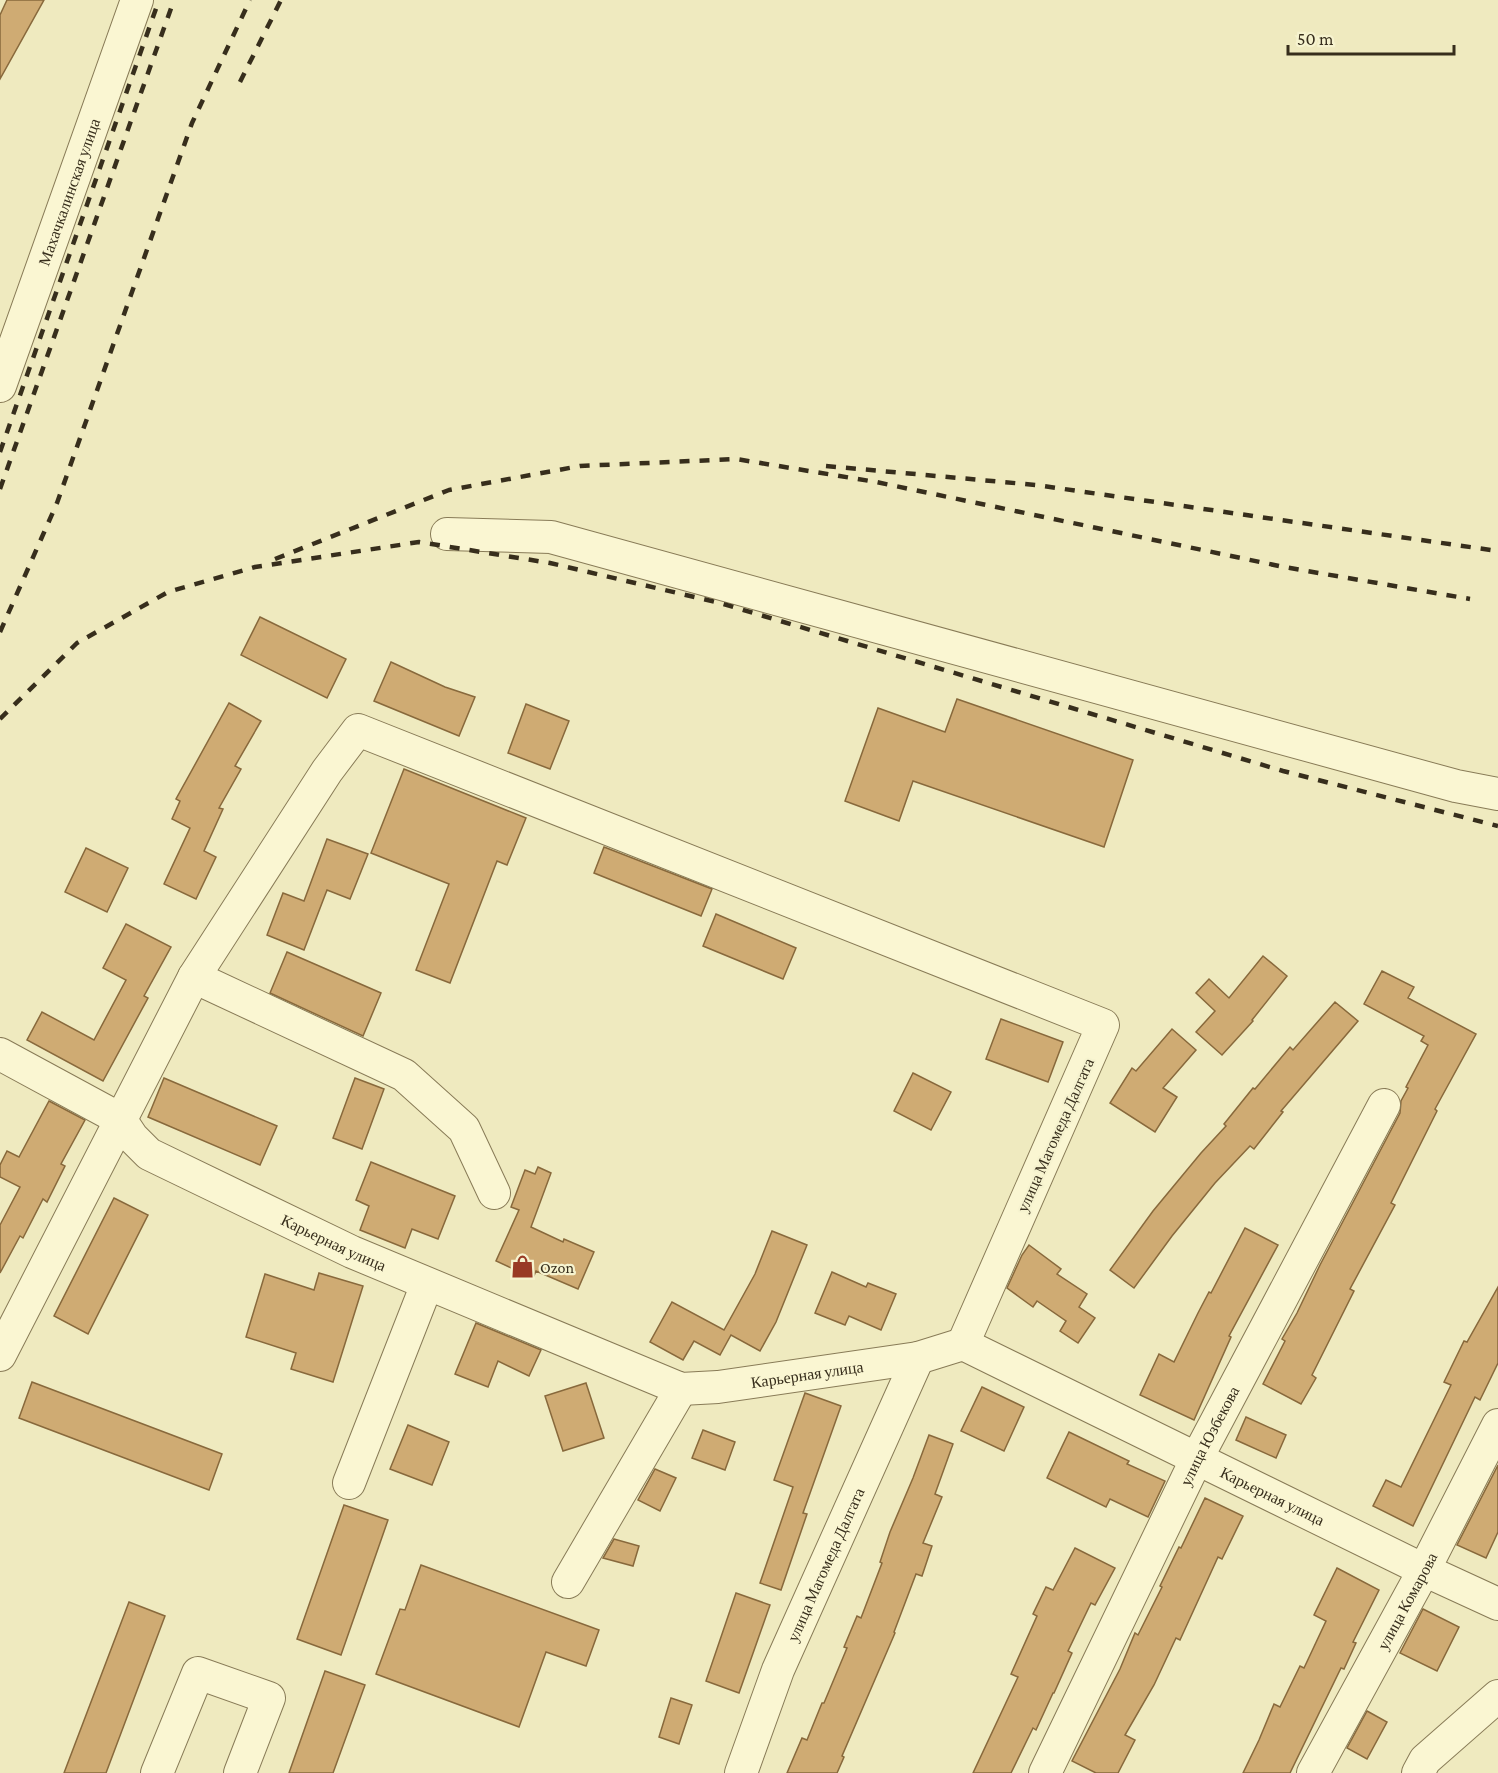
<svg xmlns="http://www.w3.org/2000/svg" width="1498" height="1773" font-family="'Crimson Pro',serif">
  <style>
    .building { fill: #cfab73; stroke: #88693c; stroke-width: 1.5 }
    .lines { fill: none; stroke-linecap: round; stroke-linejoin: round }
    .minor-casing { stroke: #887b57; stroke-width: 34 }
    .minor { stroke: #faf6d2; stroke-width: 32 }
    .rail { stroke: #372e1c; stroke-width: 4.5; stroke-dasharray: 10 10; stroke-linecap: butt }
    .labels { text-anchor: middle; stroke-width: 4.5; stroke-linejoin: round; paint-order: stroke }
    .street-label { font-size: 16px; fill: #372e1c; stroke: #f6f3cf }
    .poi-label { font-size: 16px; fill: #372e1c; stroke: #f6f3cf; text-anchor: start }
  </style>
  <rect width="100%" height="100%" fill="#efeabf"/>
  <g class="building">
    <path d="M 7,0 L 44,0 L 0,79 L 0,15 Z"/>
    <path d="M 260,617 L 346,659 L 327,698 L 241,655 Z"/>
    <path d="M 391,662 L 445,687 L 475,697 L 459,736 L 374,701 Z"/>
    <path d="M 957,699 L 1133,760 L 1104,847 L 913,781 L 899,821 L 845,801 L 878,708 L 945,732 Z"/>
    <path d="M 229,703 L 261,721 L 235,766 L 241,769 L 219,808 L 223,809 L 204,851 L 216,857 L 196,899 L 164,884 L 190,828 L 172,819 L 180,801 L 176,799 Z"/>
    <path d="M 526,704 L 569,721 L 550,769 L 508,753 Z"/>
    <path d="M 404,769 L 526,818 L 507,865 L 497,861 L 450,983 L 416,970 L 449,884 L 371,853 Z"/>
    <path d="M 327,839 L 368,854 L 350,899 L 327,890 L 304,950 L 267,935 L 283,893 L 304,901 Z"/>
    <path d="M 604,847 L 712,889 L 701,916 L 594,873 Z"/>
    <path d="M 86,848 L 128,868 L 107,912 L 65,892 Z"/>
    <path d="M 716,914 L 796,948 L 783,979 L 703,946 Z"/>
    <path d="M 126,924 L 171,947 L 144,996 L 148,998 L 103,1081 L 27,1040 L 42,1012 L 94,1040 L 126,980 L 103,968 Z"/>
    <path d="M 287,952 L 381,993 L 363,1036 L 270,993 Z"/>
    <path d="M 1263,956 L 1287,976 L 1252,1020 L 1253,1021 L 1222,1055 L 1196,1032 L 1215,1011 L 1196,993 L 1209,979 L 1229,998 Z"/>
    <path d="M 1382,971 L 1414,987 L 1408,998 L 1476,1034 L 1435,1109 L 1437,1111 L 1391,1203 L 1395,1205 L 1350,1289 L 1354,1291 L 1312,1375 L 1316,1378 L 1301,1404 L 1263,1384 L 1285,1341 L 1282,1339 L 1297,1313 L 1320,1265 L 1400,1113 L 1401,1101 L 1408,1088 L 1406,1087 L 1428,1045 L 1421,1041 L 1424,1036 L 1364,1004 Z"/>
    <path d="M 1335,1002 L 1358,1021 L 1281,1111 L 1283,1112 L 1254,1149 L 1250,1146 L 1215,1183 L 1172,1236 L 1134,1288 L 1110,1270 L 1153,1211 L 1201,1153 L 1226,1126 L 1224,1124 L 1253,1088 L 1255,1089 L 1290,1047 L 1293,1050 Z"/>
    <path d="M 1001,1019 L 1063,1042 L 1048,1082 L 986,1059 Z"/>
    <path d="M 1172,1029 L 1196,1050 L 1163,1088 L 1177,1097 L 1155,1132 L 1110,1103 L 1132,1068 L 1136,1071 Z"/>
    <path d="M 913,1073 L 951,1092 L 931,1130 L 894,1111 Z"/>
    <path d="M 164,1078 L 277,1126 L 260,1165 L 148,1117 Z"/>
    <path d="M 355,1078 L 384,1089 L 362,1149 L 333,1138 Z"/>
    <path d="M 49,1101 L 85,1120 L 61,1164 L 65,1166 L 47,1202 L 43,1199 L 23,1238 L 20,1236 L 0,1273 L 0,1225 L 20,1187 L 0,1177 L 0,1165 L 7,1151 L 19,1157 Z"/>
    <path d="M 371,1162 L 455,1196 L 438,1239 L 412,1229 L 405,1248 L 360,1230 L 369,1206 L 356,1200 Z"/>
    <path d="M 538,1167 L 551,1173 L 531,1227 L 563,1242 L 564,1239 L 594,1252 L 578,1289 L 536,1271 L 533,1278 L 496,1261 L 519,1210 L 511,1207 L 525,1170 L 535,1174 Z"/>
    <path d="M 114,1198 L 148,1215 L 88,1334 L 54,1316 Z"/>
    <path d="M 1245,1228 L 1278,1245 L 1229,1336 L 1231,1337 L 1194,1420 L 1140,1395 L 1159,1354 L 1174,1362 L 1198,1313 L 1209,1292 L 1211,1293 Z"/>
    <path d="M 772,1231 L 807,1245 L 776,1322 L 760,1351 L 731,1335 L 720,1355 L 694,1341 L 683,1360 L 650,1342 L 672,1302 L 724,1330 L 755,1274 Z"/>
    <path d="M 1029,1245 L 1061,1269 L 1057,1274 L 1087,1294 L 1079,1307 L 1095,1318 L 1078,1343 L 1060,1331 L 1066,1321 L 1037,1301 L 1033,1307 L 1007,1288 L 1022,1255 Z"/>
    <path d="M 832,1272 L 866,1287 L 868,1283 L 896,1294 L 881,1330 L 849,1316 L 845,1325 L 815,1313 Z"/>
    <path d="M 319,1273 L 363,1286 L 333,1382 L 291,1369 L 296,1353 L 246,1337 L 265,1274 L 314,1290 Z"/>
    <path d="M 1498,1287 L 1498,1363 L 1480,1400 L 1475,1397 L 1413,1526 L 1373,1506 L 1386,1480 L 1401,1487 L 1451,1385 L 1444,1382 L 1464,1341 L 1467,1342 Z"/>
    <path d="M 476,1323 L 541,1350 L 529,1376 L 498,1361 L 488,1387 L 455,1374 Z"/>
    <path d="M 32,1382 L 222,1454 L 209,1490 L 19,1418 Z"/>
    <path d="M 586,1383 L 604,1438 L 563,1451 L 545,1396 Z"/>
    <path d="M 982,1387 L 1024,1407 L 1004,1451 L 961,1431 Z"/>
    <path d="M 805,1393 L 841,1406 L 803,1513 L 807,1514 L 781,1590 L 760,1583 L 793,1487 L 774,1480 Z"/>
    <path d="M 1246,1417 L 1286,1435 L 1276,1458 L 1236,1440 Z"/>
    <path d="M 408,1425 L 449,1442 L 432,1485 L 390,1469 Z"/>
    <path d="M 703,1430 L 735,1442 L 725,1470 L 692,1458 Z"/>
    <path d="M 1069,1432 L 1129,1461 L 1127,1464 L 1165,1481 L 1148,1517 L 1110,1499 L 1106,1507 L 1047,1478 Z"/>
    <path d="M 929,1435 L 953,1444 L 935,1494 L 942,1497 L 923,1543 L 932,1546 L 922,1576 L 916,1574 L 894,1632 L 895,1633 L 842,1756 L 844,1757 L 837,1773 L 787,1773 L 802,1738 L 807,1740 L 822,1703 L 824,1703 L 847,1648 L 844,1647 L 857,1616 L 861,1618 L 882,1563 L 880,1562 L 890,1532 L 913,1478 Z"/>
    <path d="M 1498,1465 L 1498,1532 L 1486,1558 L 1457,1545 Z"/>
    <path d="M 655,1469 L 676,1478 L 660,1511 L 638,1500 Z"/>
    <path d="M 1205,1498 L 1243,1516 L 1222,1559 L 1218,1557 L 1180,1640 L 1176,1638 L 1154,1685 L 1125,1735 L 1135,1740 L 1118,1773 L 1096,1773 L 1072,1761 L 1120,1669 L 1135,1633 L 1138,1635 L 1162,1587 L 1160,1586 L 1179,1547 L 1181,1548 Z"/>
    <path d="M 344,1505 L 388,1520 L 341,1655 L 297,1639 Z"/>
    <path d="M 614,1539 L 639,1546 L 633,1566 L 603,1558 Z"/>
    <path d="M 1075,1548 L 1115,1568 L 1095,1605 L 1091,1603 L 1068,1651 L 1072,1653 L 1054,1693 L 1053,1693 L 1036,1730 L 1033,1728 L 1011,1773 L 973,1773 L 1018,1677 L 1011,1674 L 1037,1616 L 1033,1614 L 1046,1587 L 1053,1590 Z"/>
    <path d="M 421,1565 L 599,1630 L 586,1666 L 546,1652 L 519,1727 L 376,1674 L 400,1609 L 405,1610 Z"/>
    <path d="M 1337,1568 L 1379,1590 L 1353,1642 L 1356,1643 L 1344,1669 L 1341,1668 L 1290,1773 L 1243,1773 L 1259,1740 L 1274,1704 L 1280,1707 L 1300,1666 L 1304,1668 L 1326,1621 L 1314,1615 Z"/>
    <path d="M 736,1593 L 770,1605 L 739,1693 L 706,1681 Z"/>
    <path d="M 129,1602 L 165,1616 L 106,1773 L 64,1773 Z"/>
    <path d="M 1423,1609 L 1459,1627 L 1437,1671 L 1400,1653 Z"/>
    <path d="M 325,1671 L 365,1685 L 333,1773 L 289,1773 Z"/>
    <path d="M 671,1698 L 692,1705 L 679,1744 L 659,1737 Z"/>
    <path d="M 1367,1711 L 1387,1722 L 1367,1759 L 1347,1748 Z"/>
  </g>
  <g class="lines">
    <defs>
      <g id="minor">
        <path id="s1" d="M 0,386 L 137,0"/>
        <path d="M 447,534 L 551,537 L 1456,786 L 1498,794"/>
        <path d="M 194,977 L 404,1075 L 464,1129 L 494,1193"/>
        <path id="s2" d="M 0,1054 L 120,1119 L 132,1137 L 149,1154 L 352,1252 L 681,1389 L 718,1387 L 918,1358 L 963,1344 L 1424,1570 L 1498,1604"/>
        <path d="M 0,1355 L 194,977 L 327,771 L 358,730 L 1103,1025 L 963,1344"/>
        <path d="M 349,1483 L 427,1284"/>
        <path d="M 568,1582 L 681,1389"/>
        <path d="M 157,1773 L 198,1673 L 269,1698 L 240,1773"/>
        <path id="s3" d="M 741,1773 L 778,1670 L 918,1358"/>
        <path id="s4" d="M 1045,1773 L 1197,1458 L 1384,1105"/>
        <path id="s5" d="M 1313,1773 L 1424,1570 L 1498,1425"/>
        <path d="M 1418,1773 L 1425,1760 L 1498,1696"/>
      </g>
    </defs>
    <use href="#minor" class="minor-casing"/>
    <use href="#minor" class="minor"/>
    <g class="rail">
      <path d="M 240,82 L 281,0"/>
      <path d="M 0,452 L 159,0"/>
      <path d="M 826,466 L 1036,485 L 1498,551"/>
      <path d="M 0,489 L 174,0"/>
      <path d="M 275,559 L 449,490 L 580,466 L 736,459 L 876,482 L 1284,567 L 1470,599"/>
      <path d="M 0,632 L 57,503 L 192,123 L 250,0"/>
      <path d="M 0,719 L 77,643 L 168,592 L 255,567 L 419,542 L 550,563 L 720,603 L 1283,771 L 1498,826"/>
    </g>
  </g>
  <defs>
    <symbol id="shop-bare" viewBox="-9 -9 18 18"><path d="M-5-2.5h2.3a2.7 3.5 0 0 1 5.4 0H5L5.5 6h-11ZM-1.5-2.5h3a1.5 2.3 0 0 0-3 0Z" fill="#993a25" stroke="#f6f3cf" stroke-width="2.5" paint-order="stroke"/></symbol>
  </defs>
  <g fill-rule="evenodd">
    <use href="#shop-bare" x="506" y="1250" width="33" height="33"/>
  </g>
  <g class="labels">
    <g class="street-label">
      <text dy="6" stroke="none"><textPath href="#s1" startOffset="206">Махачкалинская улица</textPath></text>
      <text transform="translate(1055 1135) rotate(-66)" y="6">улица Магомеда Далгата</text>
      <text dy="6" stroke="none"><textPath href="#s2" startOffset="387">Карьерная улица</textPath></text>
      <text dy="6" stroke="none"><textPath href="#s2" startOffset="891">Карьерная улица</textPath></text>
      <text dy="6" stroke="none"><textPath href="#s4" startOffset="375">улица Юзбекова</textPath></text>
      <text dy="6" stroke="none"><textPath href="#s2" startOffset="1395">Карьерная улица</textPath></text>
      <text dy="6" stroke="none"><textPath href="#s3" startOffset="225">улица Магомеда Далгата</textPath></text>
      <text dy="6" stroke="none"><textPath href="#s5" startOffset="196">улица Комарова</textPath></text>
    </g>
    <g class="poi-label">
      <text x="540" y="1273">Ozon</text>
    </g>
  </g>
  <path d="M1288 45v9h166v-9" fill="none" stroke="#372e1c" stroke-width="3"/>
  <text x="1297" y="45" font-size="18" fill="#372e1c" stroke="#f6f3cf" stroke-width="4.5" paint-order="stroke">50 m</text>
</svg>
